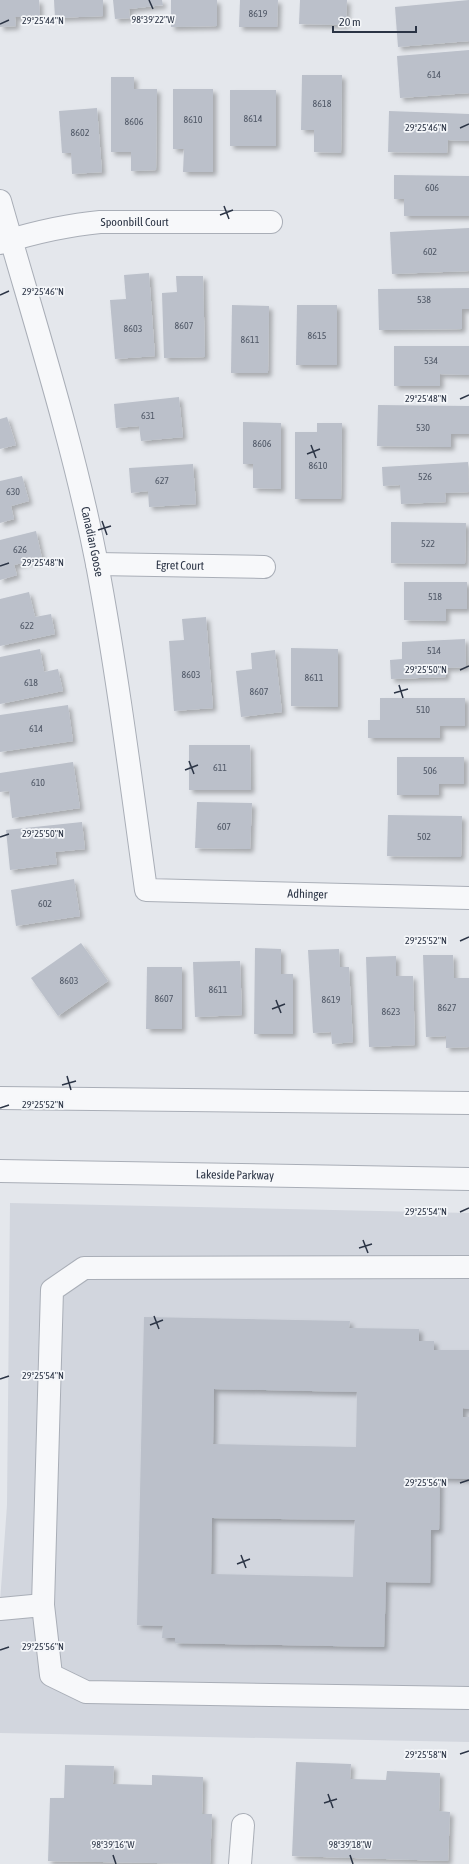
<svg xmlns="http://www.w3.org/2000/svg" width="469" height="1864" font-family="'Asap Condensed',sans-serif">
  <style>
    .built { fill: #d2d6de }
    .building { fill: #bbc0ca; fill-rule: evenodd; filter: url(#shadow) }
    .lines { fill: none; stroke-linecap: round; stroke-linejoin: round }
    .minor-casing { stroke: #a9aeb7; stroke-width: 24 }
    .minor { stroke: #f7f8fa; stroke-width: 22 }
    .ticks { fill: none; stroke: #2b3445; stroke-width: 1.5 }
    .labels { text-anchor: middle; stroke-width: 3.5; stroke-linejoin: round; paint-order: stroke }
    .number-label { font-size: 10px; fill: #4f5766 }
    .street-label { font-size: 12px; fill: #2b3445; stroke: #f4f6f9 }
    .ticks-label { font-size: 10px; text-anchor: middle; fill: #2b3445; stroke: #f4f6f9; stroke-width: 3.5; stroke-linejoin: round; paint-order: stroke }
  </style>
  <defs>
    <filter id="shadow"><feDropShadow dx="3.5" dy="3.5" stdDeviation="2" flood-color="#0004"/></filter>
  </defs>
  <rect width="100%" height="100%" fill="#e4e7ec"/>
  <path class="built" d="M 10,1203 L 469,1213 L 469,1742 L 0,1733 L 0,1602 L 7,1505 Z"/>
  <g class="building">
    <path d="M 0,0 L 39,0 L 40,16 L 15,17 L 16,26 L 0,27 Z"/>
    <path d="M 54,0 L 103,0 L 103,16 L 55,18 Z"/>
    <path d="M 113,0 L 162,0 L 163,5 L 129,9 L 130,18 L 115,19 Z"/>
    <path d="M 171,0 L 217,0 L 217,26 L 171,27 Z"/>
    <path d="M 240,0 L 278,0 L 277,27 L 239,27 Z"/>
    <path d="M 300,0 L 347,0 L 346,25 L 299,24 Z"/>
    <path d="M 469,0 L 469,41 L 398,47 L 395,7 Z"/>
    <path d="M 469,50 L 469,93 L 400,98 L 397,56 Z"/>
    <path d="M 302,75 L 342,75 L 341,153 L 314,152 L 314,130 L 301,130 Z"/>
    <path d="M 111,77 L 134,77 L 134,89 L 157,89 L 156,170 L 131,171 L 131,152 L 111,152 Z"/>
    <path d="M 173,89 L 213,89 L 213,172 L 183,172 L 184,149 L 173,149 Z"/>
    <rect x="230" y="90" width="46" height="56"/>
    <path d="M 97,108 L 102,172 L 72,174 L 71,153 L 62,153 L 59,111 Z"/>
    <path d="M 389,111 L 469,114 L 469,141 L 448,140 L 447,153 L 388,152 Z"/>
    <path d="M 394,175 L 469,176 L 469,216 L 404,216 L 404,199 L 394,199 Z"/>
    <path d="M 469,228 L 469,271 L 392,274 L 390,232 Z"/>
    <path d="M 149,273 L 155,356 L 115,359 L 110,300 L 126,299 L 124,275 Z"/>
    <path d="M 176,276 L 203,276 L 205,357 L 164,358 L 162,293 L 177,292 Z"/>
    <path d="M 469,288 L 469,309 L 462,309 L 462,329 L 379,330 L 378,289 Z"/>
    <path d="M 232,305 L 269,306 L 268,373 L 231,373 Z"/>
    <path d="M 297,305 L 337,305 L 337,365 L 296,365 Z"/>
    <path d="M 394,346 L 469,346 L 469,375 L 440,374 L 440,386 L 394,386 Z"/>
    <path d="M 179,397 L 183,437 L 141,441 L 139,426 L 116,428 L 114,404 Z"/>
    <path d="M 378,405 L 469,406 L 469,434 L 451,434 L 451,447 L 377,446 Z"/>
    <path d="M 7,417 L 16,445 L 0,449 L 0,419 Z"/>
    <path d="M 243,422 L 281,423 L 281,489 L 253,488 L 253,464 L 243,464 Z"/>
    <path d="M 317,423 L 342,423 L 341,499 L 295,499 L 295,432 L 317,432 Z"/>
    <path d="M 468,462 L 469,492 L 445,493 L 446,502 L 401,504 L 400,485 L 383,486 L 382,467 Z"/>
    <path d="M 193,464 L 196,504 L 149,507 L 148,491 L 131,493 L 129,468 Z"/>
    <path d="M 22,476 L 29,501 L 11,506 L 14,519 L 0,523 L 0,481 Z"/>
    <path d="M 391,522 L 466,523 L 465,564 L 391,563 Z"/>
    <path d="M 36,531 L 42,558 L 14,565 L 17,575 L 0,580 L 0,540 Z"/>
    <path d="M 404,582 L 467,582 L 467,609 L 446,609 L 446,621 L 404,620 Z"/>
    <path d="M 29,592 L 35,617 L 51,614 L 55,634 L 0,646 L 0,599 Z"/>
    <path d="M 206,617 L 213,708 L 174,711 L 169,641 L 184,640 L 182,619 Z"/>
    <path d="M 465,639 L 466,667 L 446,668 L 446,677 L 391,679 L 390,660 L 402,659 L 402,642 Z"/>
    <path d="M 291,648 L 338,649 L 338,707 L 291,706 Z"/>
    <path d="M 40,649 L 44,672 L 58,669 L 63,691 L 0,704 L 0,657 Z"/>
    <path d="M 275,650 L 282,712 L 241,717 L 236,671 L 252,669 L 251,653 Z"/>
    <path d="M 380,698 L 465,698 L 465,726 L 440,726 L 440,738 L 368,738 L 368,720 L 380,720 Z"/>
    <path d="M 68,705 L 73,741 L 0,752 L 0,715 Z"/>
    <path d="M 189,745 L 250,745 L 251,790 L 189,790 Z"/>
    <path d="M 397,757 L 464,757 L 464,784 L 439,784 L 439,795 L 397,795 Z"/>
    <path d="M 73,762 L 80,808 L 12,818 L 9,791 L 0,792 L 0,773 Z"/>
    <path d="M 197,802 L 252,803 L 250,849 L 195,848 Z"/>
    <path d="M 388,815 L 462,816 L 461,857 L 387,856 Z"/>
    <path d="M 82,822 L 85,849 L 55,852 L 57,864 L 10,870 L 6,830 Z"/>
    <path d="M 74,879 L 80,916 L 16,926 L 11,890 Z"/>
    <path d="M 81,943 L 108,981 L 58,1016 L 31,978 Z"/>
    <path d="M 255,948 L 281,949 L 281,974 L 293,974 L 293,1034 L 254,1034 Z"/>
    <path d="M 339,949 L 340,967 L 349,967 L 353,1042 L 332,1044 L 331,1032 L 313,1033 L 308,950 Z"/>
    <path d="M 423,955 L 453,955 L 454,978 L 469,978 L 469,1047 L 446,1048 L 446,1036 L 426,1037 Z"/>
    <path d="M 396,956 L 396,976 L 413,976 L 415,1045 L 369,1047 L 366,957 Z"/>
    <path d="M 240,961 L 242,1015 L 195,1017 L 193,962 Z"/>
    <path d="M 147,967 L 182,967 L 182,1029 L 146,1029 Z"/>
    <path d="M 144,1317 L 350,1321 L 349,1328 L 419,1329 L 419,1341 L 434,1341 L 434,1350 L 469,1350 L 469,1409 L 463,1408 L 463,1417 L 469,1417 L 469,1479 L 440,1478 L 439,1530 L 431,1530 L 430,1583 L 386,1582 L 384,1647 L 175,1643 L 175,1638 L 162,1638 L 163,1626 L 137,1625 ZM 214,1389 L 357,1392 L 356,1447 L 213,1444 ZM 212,1518 L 355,1520 L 353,1577 L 211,1574 Z"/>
    <path d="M 296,1762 L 351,1764 L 350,1779 L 386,1780 L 387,1771 L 440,1773 L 439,1811 L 450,1812 L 448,1861 L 292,1856 Z"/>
    <path d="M 65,1765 L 114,1766 L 113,1784 L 152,1785 L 152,1775 L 203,1777 L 202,1814 L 212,1814 L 210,1864 L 48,1861 L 50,1798 L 64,1798 Z"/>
  </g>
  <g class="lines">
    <defs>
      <g id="minor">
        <path id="s1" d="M 0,201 C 34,321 73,441 97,564 C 117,671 131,781 146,890 L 469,898"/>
        <path id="s2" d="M 0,243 C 33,233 66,225 100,222 L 271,222"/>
        <path id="s3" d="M 97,564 L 264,567"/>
        <path d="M 0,1098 L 469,1103"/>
        <path id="s4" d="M 0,1171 L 469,1179"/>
        <path d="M 43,1605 L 52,1290 L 84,1268 L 469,1267"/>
        <path d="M 0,1609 L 43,1605 L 51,1675 L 86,1692 L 469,1698"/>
        <path d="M 240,1864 L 243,1825"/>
      </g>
    </defs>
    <use href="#minor" class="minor-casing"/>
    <use href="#minor" class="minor"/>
  </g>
  <path class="ticks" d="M 149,0 L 153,9M 0,24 L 9,20M 460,128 L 469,124M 224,206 L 229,219M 220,215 L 233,210M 0,295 L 9,291M 460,399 L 469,395M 311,445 L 316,458M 307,454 L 320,449M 102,521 L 107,535M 98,530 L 111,526M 0,566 L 9,563M 460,670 L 469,666M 399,685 L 403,698M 394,693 L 408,689M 189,761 L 194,774M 185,770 L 198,765M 0,837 L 9,834M 460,941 L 469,937M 276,1000 L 281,1013M 272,1009 L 285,1004M 67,1076 L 71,1090M 62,1085 L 76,1081M 0,1108 L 9,1105M 460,1212 L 469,1208M 363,1240 L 368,1253M 359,1248 L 372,1244M 154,1316 L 159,1329M 150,1325 L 163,1320M 0,1379 L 9,1376M 460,1483 L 469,1480M 241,1555 L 246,1568M 237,1564 L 250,1559M 0,1650 L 9,1647M 460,1754 L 469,1751M 328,1794 L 333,1808M 324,1803 L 337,1799M 113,1855 L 116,1864M 350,1855 L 353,1864"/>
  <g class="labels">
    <g class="number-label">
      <text x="258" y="17">8619</text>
      <text x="434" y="78">614</text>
      <text x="322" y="107">8618</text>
      <text x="253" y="122">8614</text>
      <text x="193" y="123">8610</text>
      <text x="134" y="125">8606</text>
      <text x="80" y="136">8602</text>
      <text x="432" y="191">606</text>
      <text x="430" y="255">602</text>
      <text x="424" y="303">538</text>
      <text x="184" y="329">8607</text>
      <text x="133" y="332">8603</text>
      <text x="317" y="339">8615</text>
      <text x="250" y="343">8611</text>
      <text x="431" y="364">534</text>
      <text x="148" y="419">631</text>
      <text x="423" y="431">530</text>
      <text x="262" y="447">8606</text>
      <text x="318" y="469">8610</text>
      <text x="425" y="480">526</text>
      <text x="162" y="484">627</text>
      <text x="13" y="495">630</text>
      <text x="428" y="547">522</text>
      <text x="20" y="553">626</text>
      <text x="435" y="600">518</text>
      <text x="27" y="629">622</text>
      <text x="434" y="654">514</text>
      <text x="191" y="678">8603</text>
      <text x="314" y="681">8611</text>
      <text x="31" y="686">618</text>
      <text x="259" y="695">8607</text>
      <text x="423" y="713">510</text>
      <text x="36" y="732">614</text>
      <text x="220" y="771">611</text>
      <text x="430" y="774">506</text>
      <text x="38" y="786">610</text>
      <text x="224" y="830">607</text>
      <text x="424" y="840">502</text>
      <text x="45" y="907">602</text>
      <text x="69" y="984">8603</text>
      <text x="218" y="993">8611</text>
      <text x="164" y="1002">8607</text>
      <text x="331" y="1003">8619</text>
      <text x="447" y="1011">8627</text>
      <text x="391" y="1015">8623</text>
    </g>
    <g class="street-label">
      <text dy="4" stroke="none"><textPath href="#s2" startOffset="137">Spoonbill Court</textPath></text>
      <text dy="4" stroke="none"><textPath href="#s1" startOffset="353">Canadian Goose</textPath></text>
      <text dy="4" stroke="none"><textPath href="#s3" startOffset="83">Egret Court</textPath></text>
      <text dy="4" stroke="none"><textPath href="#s1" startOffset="867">Adhinger</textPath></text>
      <text dy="4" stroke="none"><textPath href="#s4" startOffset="235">Lakeside Parkway</textPath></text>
    </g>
  </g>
  <g class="ticks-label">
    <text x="153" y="23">98°39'22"W</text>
    <text x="43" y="24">29°25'44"N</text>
    <text x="426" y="131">29°25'46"N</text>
    <text x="43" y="295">29°25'46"N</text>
    <text x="426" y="402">29°25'48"N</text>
    <text x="43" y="566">29°25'48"N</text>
    <text x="426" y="673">29°25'50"N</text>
    <text x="43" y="837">29°25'50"N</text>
    <text x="426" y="944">29°25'52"N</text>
    <text x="43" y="1108">29°25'52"N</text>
    <text x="426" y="1215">29°25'54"N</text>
    <text x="43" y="1379">29°25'54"N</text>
    <text x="426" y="1486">29°25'56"N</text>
    <text x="43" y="1650">29°25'56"N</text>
    <text x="426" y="1758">29°25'58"N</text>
    <text x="113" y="1848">98°39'16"W</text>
    <text x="350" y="1848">98°39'18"W</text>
  </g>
  <path d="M333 26v6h83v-6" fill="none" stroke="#2b3445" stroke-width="2"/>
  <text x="339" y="26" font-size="12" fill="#2b3445" stroke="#f4f6f9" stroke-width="3" paint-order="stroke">20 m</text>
</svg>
